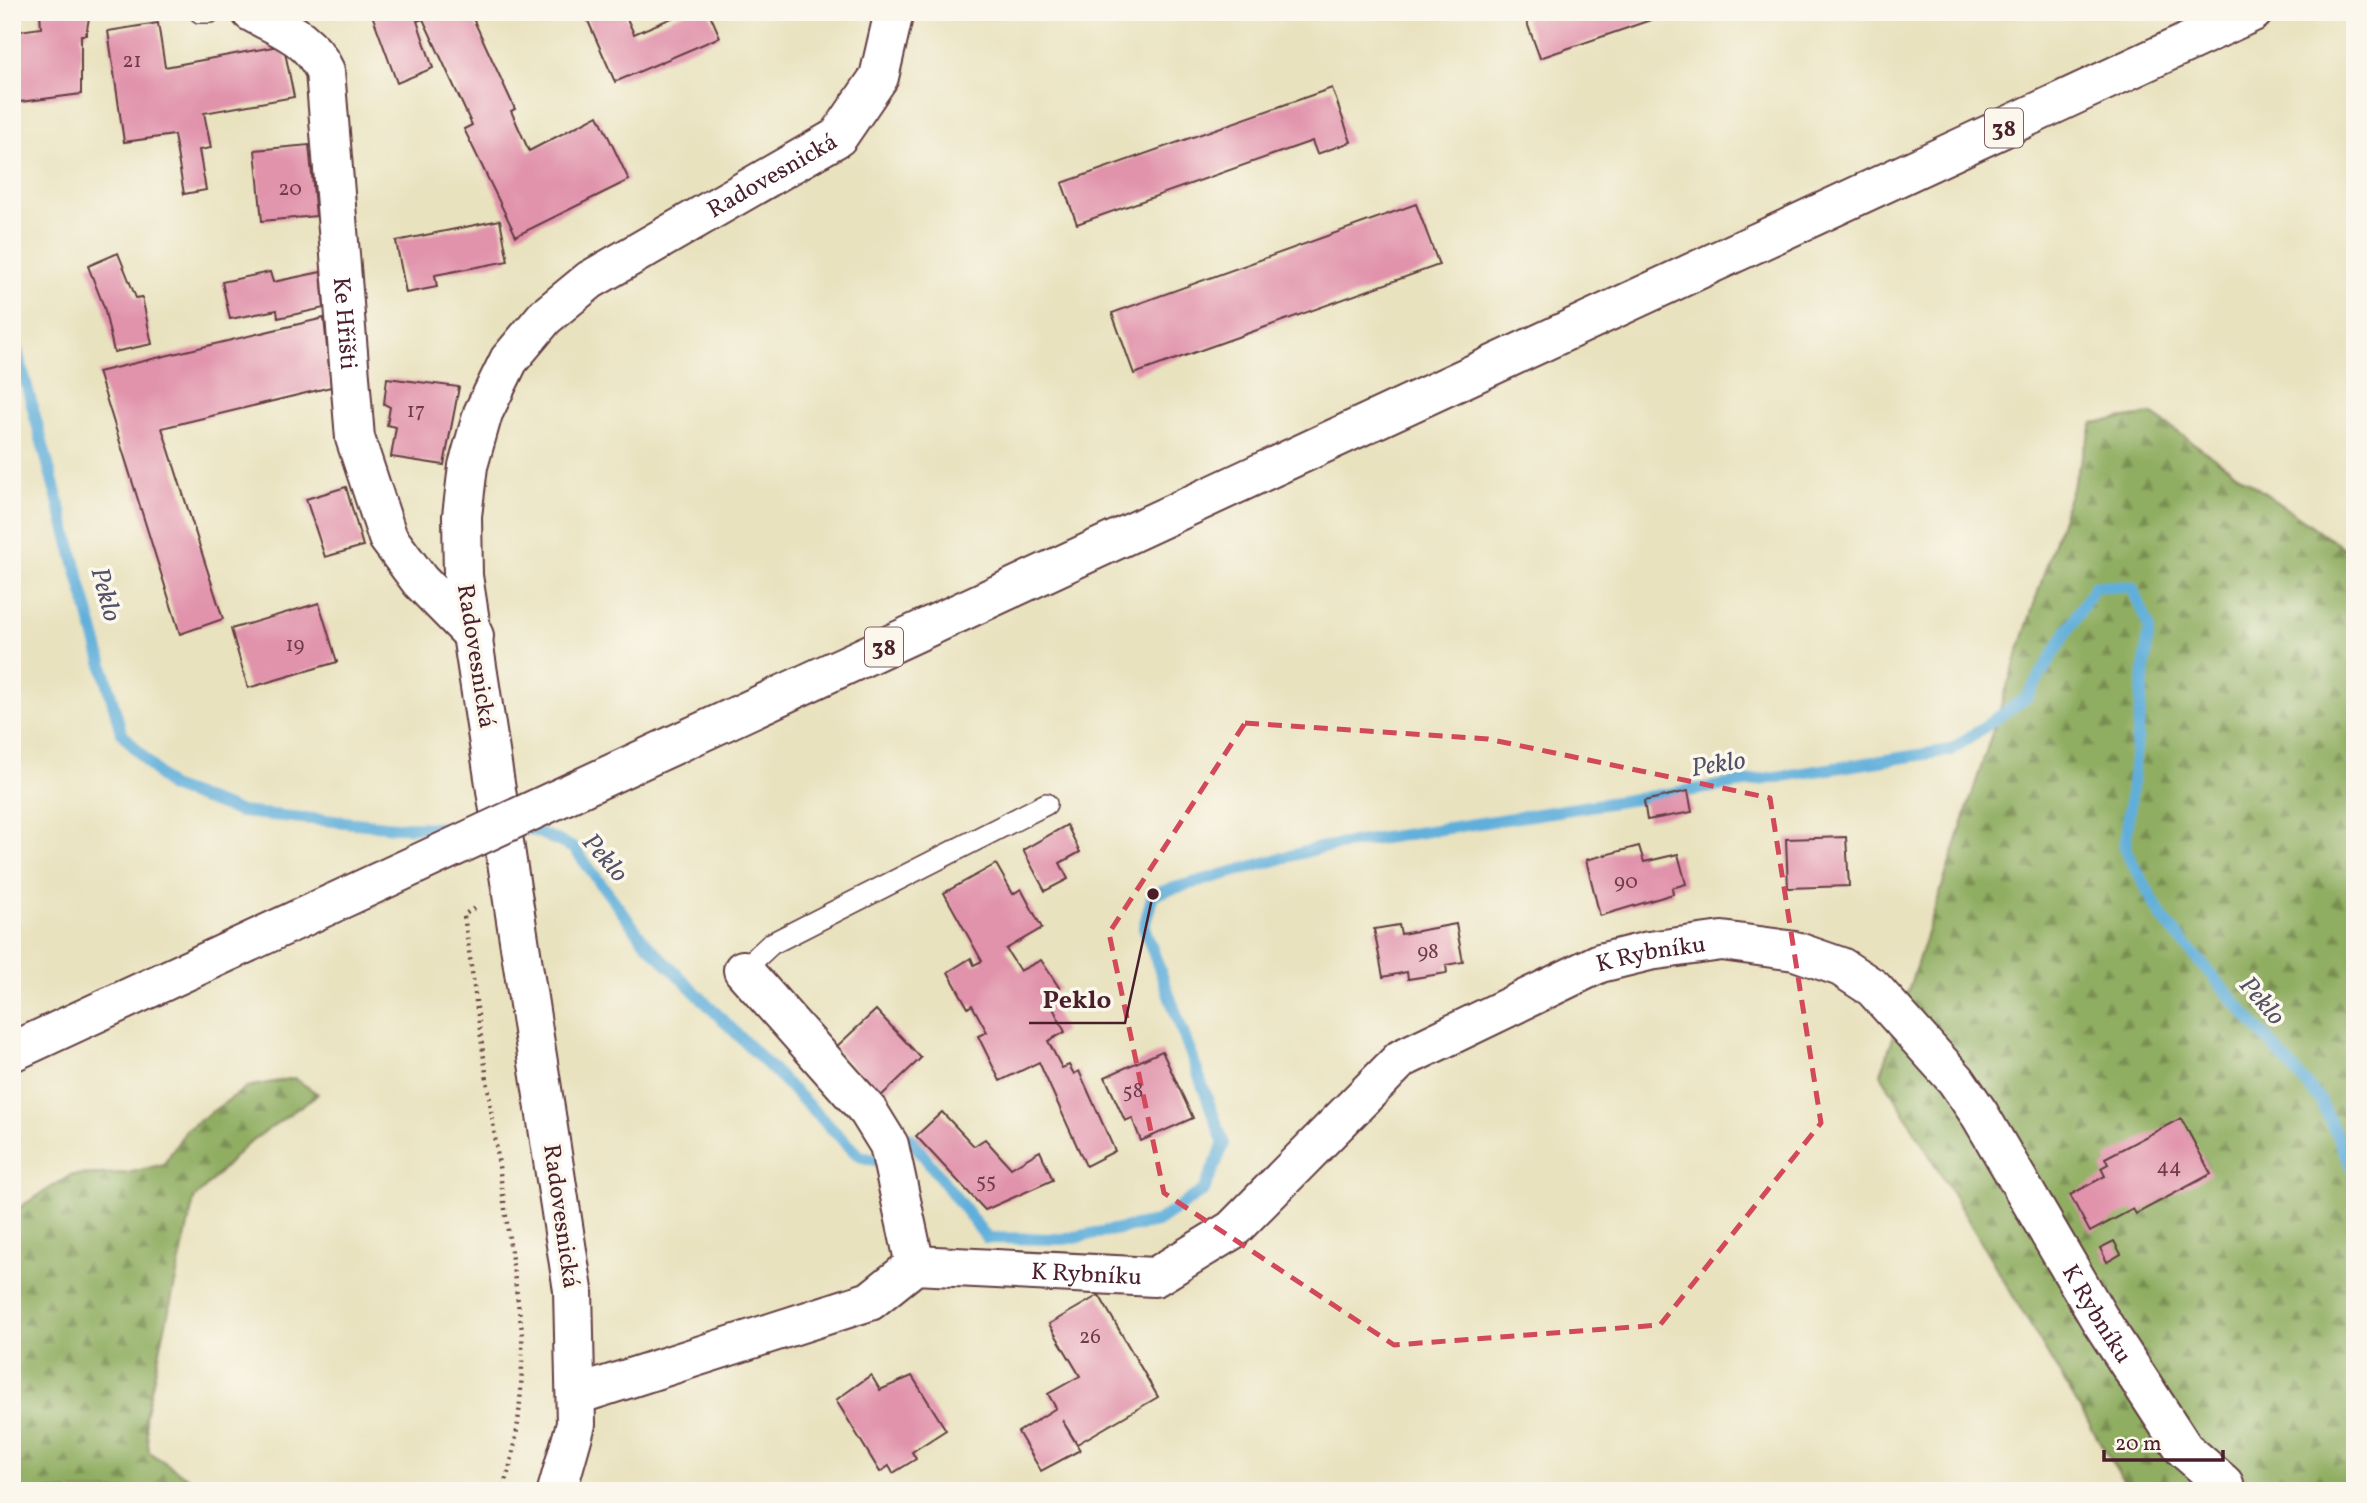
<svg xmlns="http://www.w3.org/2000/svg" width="2367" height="1503" font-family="Vollkorn,serif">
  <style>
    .forest { fill: url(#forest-firs); stroke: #6d6646; stroke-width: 2 }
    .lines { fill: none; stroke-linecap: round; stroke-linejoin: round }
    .stream { stroke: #60afda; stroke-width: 12 }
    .building { fill: #e193ac }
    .lane-casing { stroke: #623c41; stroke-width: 24 }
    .street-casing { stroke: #623c41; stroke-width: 42 }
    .secondary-casing { stroke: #623c41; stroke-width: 42 }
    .primary-casing { stroke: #623c41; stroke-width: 42 }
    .path { stroke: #623c41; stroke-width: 4.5; stroke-dasharray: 2 5; stroke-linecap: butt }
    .lane { stroke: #fff; stroke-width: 21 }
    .street { stroke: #fff; stroke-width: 38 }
    .secondary { stroke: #fff; stroke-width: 38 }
    .primary { stroke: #fff; stroke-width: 38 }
    .primary-bridge-casing { stroke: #623c41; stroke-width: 42; stroke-linecap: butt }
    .primary-bridge { stroke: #fff; stroke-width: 38 }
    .marked { fill: none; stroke: #d1495b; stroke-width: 5; stroke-dasharray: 14 9; stroke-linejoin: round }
    .labels { text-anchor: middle; stroke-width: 7; stroke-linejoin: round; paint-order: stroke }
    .number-label { font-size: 21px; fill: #703c4b }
    .shield { fill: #fbf7ec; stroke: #7f6065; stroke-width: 2 }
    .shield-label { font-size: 23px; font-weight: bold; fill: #4a1f2b }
    .street-label { font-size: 24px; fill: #4a1f2b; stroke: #fbf7ec }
    .water-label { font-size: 26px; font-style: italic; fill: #525168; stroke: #fbf7ec }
    .leader { fill: none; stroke: #4a1f2b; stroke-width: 2.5 }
    .callout-dot { fill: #4a1f2b; stroke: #fbf7ec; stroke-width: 2.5 }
    .callout-label { font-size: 26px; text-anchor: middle; font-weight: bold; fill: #4a1f2b; stroke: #fbf7ec; stroke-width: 7; stroke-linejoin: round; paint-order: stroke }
  </style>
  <defs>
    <pattern id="forest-firs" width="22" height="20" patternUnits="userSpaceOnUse" patternTransform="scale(1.75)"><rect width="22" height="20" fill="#90ae62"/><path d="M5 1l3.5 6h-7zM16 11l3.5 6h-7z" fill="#788d51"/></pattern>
  </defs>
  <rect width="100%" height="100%" fill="#fbf7ec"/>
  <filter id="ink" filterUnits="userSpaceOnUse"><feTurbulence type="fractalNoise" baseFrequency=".0143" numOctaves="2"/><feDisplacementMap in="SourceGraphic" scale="14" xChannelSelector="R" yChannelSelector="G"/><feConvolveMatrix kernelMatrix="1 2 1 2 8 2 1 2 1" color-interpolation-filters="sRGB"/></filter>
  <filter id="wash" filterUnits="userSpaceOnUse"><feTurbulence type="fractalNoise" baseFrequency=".00686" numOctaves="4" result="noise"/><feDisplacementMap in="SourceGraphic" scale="28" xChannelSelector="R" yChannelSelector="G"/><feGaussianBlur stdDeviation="1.57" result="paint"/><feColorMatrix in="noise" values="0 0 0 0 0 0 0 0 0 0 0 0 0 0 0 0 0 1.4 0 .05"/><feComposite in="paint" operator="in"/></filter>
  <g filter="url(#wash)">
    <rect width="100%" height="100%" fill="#e9e2bf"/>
    <g class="forest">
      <path d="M 2152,414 L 2355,556 L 2355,1491 L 2129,1491 L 1881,1074 L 2093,423 Z"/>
      <path d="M 294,1078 L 318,1094 L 246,1145 L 194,1199 L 145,1417 L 149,1452 L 208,1491 L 12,1491 L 12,1212 L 71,1175 L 128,1173 L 164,1164 L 186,1130 L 247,1087 Z"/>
    </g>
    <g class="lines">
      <g class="stream">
        <path d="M 12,332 L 121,732 L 170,787 L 241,812 L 396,827 L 464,828"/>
        <path d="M 520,829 L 531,829 L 574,848 L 644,941 L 859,1156 L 878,1161 L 910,1138 L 987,1238 L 1064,1239 L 1157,1222 L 1204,1190 L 1224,1144 L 1144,927 L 1153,894 L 1319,848 L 1951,750 L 2027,697 L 2095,586 L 2132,587 L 2149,627 L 2125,849 L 2163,919 L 2320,1100 L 2355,1174"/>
      </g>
    </g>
    <g id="blocks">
      <g class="building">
        <path d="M 40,12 L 90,12 L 86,35 L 81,35 L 81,94 L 12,103 L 12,32 L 41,28 Z"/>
        <path d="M 371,12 L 470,12 L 515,109 L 511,111 L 529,151 L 598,115 L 629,180 L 516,236 L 464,129 L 472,125 L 423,19 L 417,21 L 433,68 L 397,83 Z"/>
        <path d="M 584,12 L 624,12 L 634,34 L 686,12 L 709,12 L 720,37 L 615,82 Z"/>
        <path d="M 1523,12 L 1671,12 L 1671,13 L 1540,58 Z"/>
        <path d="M 158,23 L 165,67 L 278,46 L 285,52 L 294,97 L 204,113 L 211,148 L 199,150 L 206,190 L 184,194 L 174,135 L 124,142 L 108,31 Z"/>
        <path d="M 1332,88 L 1351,142 L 1317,154 L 1312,141 L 1077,224 L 1062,183 Z"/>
        <path d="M 309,145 L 316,216 L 262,221 L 255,150 Z"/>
        <path d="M 1416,204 L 1439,265 L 1134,374 L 1112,313 Z"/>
        <path d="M 500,220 L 508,261 L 435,275 L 437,287 L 406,293 L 396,241 Z"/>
        <path d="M 118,253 L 136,298 L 142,297 L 152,344 L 114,352 L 104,307 L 88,266 Z"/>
        <path d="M 270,272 L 273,282 L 321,272 L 324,308 L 278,318 L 277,310 L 230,319 L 222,282 Z"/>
        <path d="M 324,318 L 331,387 L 162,428 L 223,619 L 180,634 L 98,372 Z"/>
        <path d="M 387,378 L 459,387 L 444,465 L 391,457 L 396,427 L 387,425 L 390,407 L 384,404 Z"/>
        <path d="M 346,487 L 363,546 L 325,557 L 306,499 Z"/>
        <path d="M 319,603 L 337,662 L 248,688 L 231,629 Z"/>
        <path d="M 1688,791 L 1692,812 L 1647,820 L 1644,801 Z"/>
        <path d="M 1067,825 L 1080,852 L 1060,863 L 1068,879 L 1045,891 L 1023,850 Z"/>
        <path d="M 1846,837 L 1849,886 L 1788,888 L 1786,839 Z"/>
        <path d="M 1639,846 L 1644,862 L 1678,854 L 1686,884 L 1672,888 L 1673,894 L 1600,916 L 1586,860 Z"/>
        <path d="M 996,864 L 1013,894 L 1021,889 L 1042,928 L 1006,949 L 1020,971 L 1041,960 L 1060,989 L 1047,996 L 1065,1032 L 1048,1041 L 1062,1068 L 1069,1065 L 1074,1074 L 1079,1071 L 1115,1151 L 1086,1166 L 1039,1062 L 1000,1081 L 978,1036 L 987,1032 L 972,1005 L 968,1008 L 948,972 L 971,958 L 974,965 L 982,961 L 944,893 Z"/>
        <path d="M 1456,924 L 1463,962 L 1446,965 L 1447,973 L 1408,979 L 1407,972 L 1383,977 L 1374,929 L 1399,925 L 1401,934 Z"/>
        <path d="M 876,1010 L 921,1058 L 880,1097 L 835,1048 Z"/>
        <path d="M 1162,1051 L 1193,1118 L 1141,1141 L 1132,1118 L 1125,1121 L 1105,1077 Z"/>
        <path d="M 942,1112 L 974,1146 L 985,1139 L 1011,1168 L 1040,1151 L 1053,1180 L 985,1210 L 916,1136 Z"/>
        <path d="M 2181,1118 L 2211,1174 L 2136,1214 L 2133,1209 L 2090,1232 L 2070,1195 L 2105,1176 L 2101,1168 L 2108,1164 L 2105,1158 Z"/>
        <path d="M 2114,1241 L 2121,1254 L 2107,1262 L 2100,1248 Z"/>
        <path d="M 1099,1295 L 1158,1397 L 1077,1444 L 1062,1420 L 1080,1450 L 1041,1471 L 1018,1432 L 1056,1408 L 1048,1394 L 1080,1376 L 1049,1324 Z"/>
        <path d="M 871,1375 L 880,1390 L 912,1376 L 946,1430 L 912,1452 L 916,1459 L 893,1473 L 889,1466 L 880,1472 L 836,1400 Z"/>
      </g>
    </g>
  </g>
  <g filter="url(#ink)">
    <use href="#blocks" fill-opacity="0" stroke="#623c41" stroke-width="2"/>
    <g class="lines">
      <defs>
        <g id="lane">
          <path d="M 200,12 L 210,12"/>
          <path d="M 743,970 L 771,944 L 1046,804"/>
        </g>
        <g id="street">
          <path id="s1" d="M 251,12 C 283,29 309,37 325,71 L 355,438 L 388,538 L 420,581 L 474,636"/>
          <path d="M 743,970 L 868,1111 L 889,1145 L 915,1265"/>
          <path id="s2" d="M 577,1395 L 870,1301 L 915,1265 L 1155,1277 L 1232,1230 L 1401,1059 L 1600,963 L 1649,951 L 1722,941 L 1795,951 L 1841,967 L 1873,988 L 1956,1080 L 1980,1115 L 2099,1318 L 2184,1449 L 2224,1484"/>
        </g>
        <g id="secondary">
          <path id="s3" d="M 557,1491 L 576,1424 L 573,1290 L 463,576 L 462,516 L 468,466 L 483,413 L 509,360 L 545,317 L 590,280 L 838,137 L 879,77 L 894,12"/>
        </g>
        <path id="primary" d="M 1756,243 L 2253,12"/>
      </defs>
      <use href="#lane" class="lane-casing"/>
      <use href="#street" class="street-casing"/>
      <use href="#secondary" class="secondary-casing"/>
      <use href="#primary" class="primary-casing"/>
      <path class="path" d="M 474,908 L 464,915 L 522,1331 C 523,1376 520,1451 501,1491"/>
      <use href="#lane" class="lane"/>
      <use href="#street" class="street"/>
      <use href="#secondary" class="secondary"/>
      <use href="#primary" class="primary"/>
      <defs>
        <path id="primary-bridge" d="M 12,1052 L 1756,243"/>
      </defs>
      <use href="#primary-bridge" class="primary-bridge-casing"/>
      <use href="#primary-bridge" class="primary-bridge"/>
    </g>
  </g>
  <path class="marked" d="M 1245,723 L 1488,739 L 1770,798 L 1821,1123 L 1660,1325 L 1394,1345 L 1164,1193 L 1109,933 Z"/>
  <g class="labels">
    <g class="number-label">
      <text x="132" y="67">21</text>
      <text x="290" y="195">20</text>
      <text x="416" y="417">17</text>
      <text x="295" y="651">19</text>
      <text x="1626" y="888">90</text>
      <text x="1428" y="958">98</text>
      <text x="1133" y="1097">58</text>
      <text x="2169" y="1173">44</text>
      <text x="986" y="1187">55</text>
      <text x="1090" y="1343">26</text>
    </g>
    <g class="shield">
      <rect x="1985" y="108.5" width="38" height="39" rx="5"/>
      <rect x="865" y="627.5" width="38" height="39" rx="5"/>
    </g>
    <g class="shield-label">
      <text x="2004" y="136">38</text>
      <text x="884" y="655">38</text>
    </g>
    <g class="street-label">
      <text dy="8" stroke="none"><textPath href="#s3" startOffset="1475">Radovesnická</textPath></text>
      <text dy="8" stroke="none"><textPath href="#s1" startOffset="350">Ke Hřišti</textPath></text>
      <text transform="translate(477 656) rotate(81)" y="8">Radovesnická</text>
      <text dy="8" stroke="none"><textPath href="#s2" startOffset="1209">K Rybníku</textPath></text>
      <text transform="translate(562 1216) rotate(82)" y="8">Radovesnická</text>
      <text dy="8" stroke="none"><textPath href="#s2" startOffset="537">K Rybníku</textPath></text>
      <text dy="8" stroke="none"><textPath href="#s2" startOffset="1839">K Rybníku</textPath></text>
    </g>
    <g class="water-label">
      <text transform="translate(107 594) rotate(75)" y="9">Peklo</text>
      <text transform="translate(1718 763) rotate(-9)" y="9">Peklo</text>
      <text transform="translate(606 857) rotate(49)" y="9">Peklo</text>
      <text transform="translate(2263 1000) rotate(49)" y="9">Peklo</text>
    </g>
  </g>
  <path class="leader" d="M1153 894L1125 1023H1029"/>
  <circle class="callout-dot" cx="1153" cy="894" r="7"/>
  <g class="callout-label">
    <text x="1077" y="1008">Peklo</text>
  </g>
  <rect width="2367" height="1503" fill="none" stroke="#fbf7ec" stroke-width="42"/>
  <path d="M2104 1450v10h119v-10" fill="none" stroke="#4a1f2b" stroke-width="3.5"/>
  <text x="2115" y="1450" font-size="21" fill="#4a1f2b" stroke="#fbf7ec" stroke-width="5" paint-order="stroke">20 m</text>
</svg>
